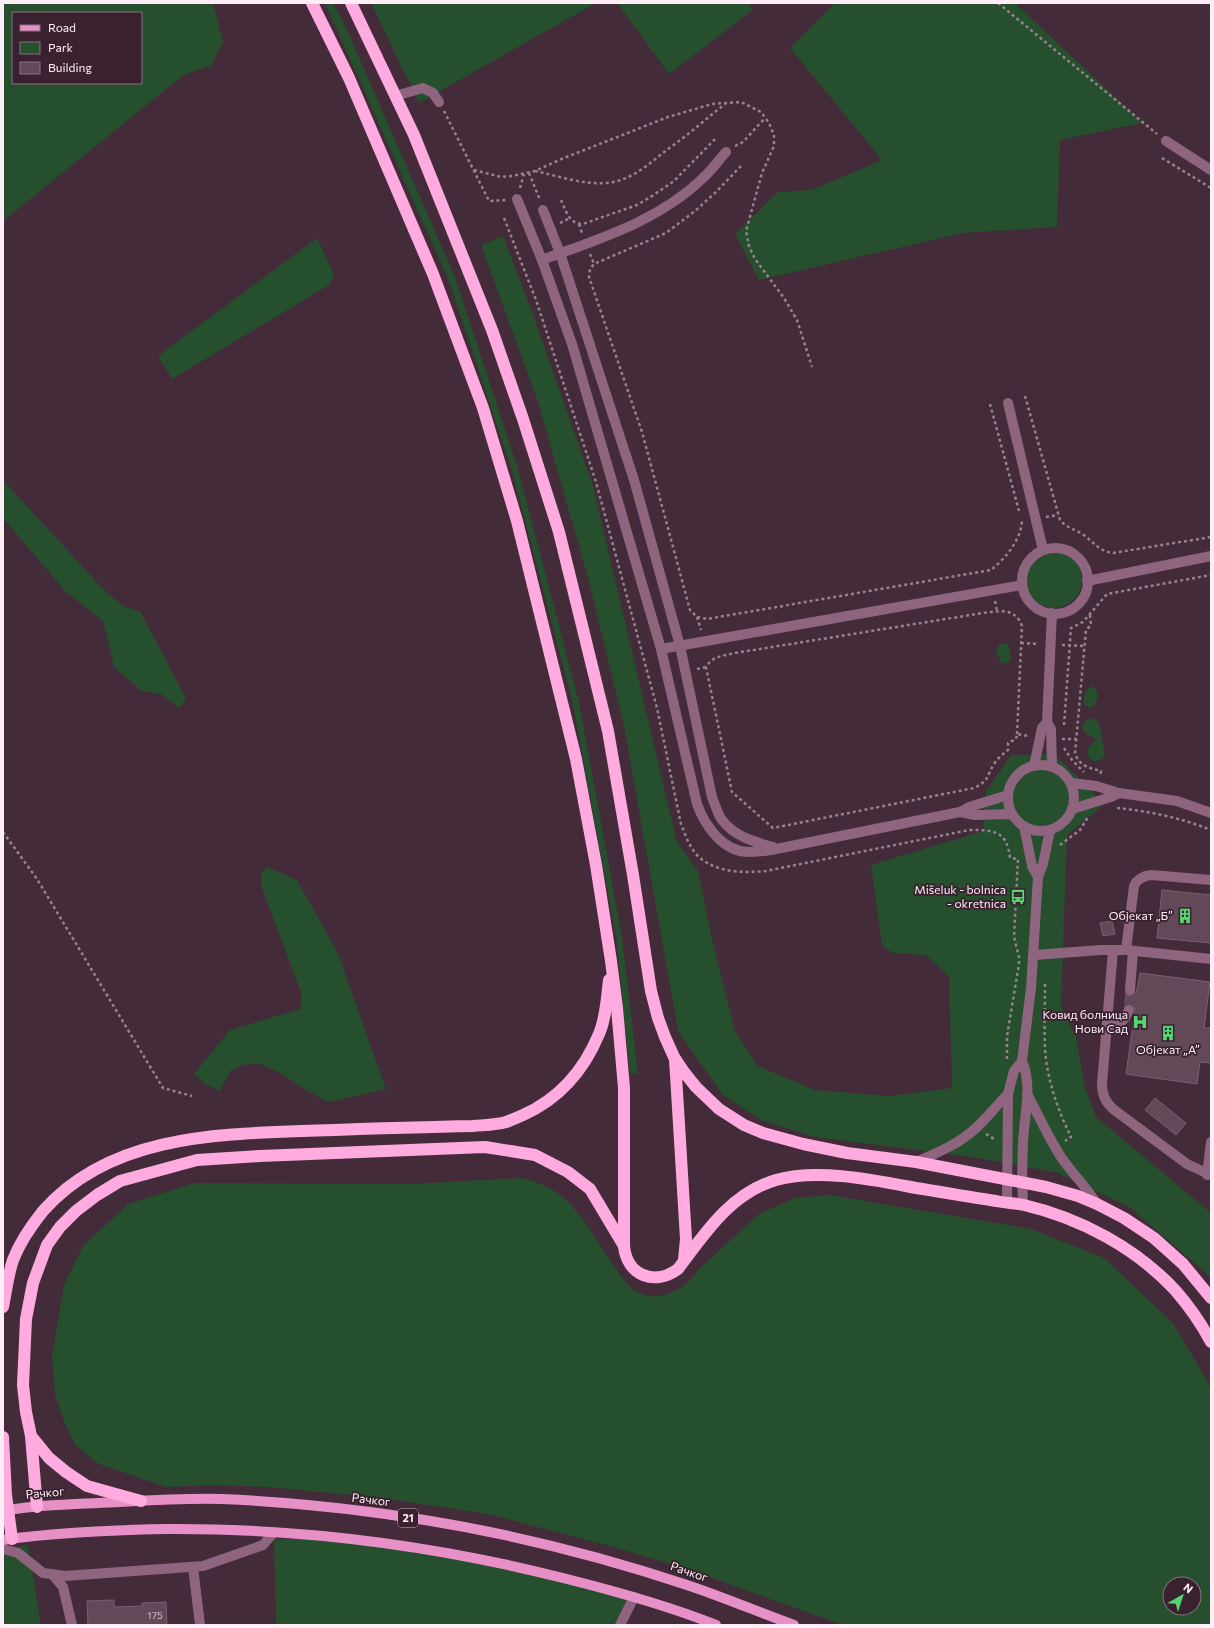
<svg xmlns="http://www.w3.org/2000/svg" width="1214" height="1628" font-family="Commissioner,sans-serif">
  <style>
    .green { fill: #254f2d; fill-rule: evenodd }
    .building { fill: #634858; stroke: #7b5f70 }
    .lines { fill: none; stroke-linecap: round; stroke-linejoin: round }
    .minor-tunnel { stroke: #5f4856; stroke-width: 10; stroke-dasharray: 10 5; stroke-linecap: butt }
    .path { stroke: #97828f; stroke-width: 2.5; stroke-dasharray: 3 3; stroke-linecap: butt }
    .minor { stroke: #8e647e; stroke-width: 10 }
    .major { stroke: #e790c7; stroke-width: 10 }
    .highway { stroke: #ffabdf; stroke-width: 12 }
    .labels { text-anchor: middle; stroke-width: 3.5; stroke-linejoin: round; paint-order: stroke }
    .number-label { font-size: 10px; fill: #d8c4d0 }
    .shield { fill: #392130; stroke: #c4b0bc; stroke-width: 1 }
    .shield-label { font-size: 11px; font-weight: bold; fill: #ffeef8 }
    .poi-label { font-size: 12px; fill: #ffeef8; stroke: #392130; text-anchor: end }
    .street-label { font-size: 12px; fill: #ffeef8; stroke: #392130 }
  </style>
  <rect width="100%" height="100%" fill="#432b3a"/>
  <g class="green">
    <path d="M 3,3 L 213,3 L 223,41 L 211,66 L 185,74 L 3,221 ZM 13,13 L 141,13 L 141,83 L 13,83 Z"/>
    <path d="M 325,3 L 333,3 L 344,23 L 455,277 L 518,469 L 579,702 L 622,937 L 638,1074 L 630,1073 L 616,936 L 573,704 L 512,471 L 449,281 Z"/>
    <path d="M 371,3 L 596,3 L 419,103 Z"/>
    <path d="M 617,3 L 748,3 L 753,10 L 669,74 Z"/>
    <path d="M 835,3 L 1015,3 L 1143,123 L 1060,140 L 1057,227 L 963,233 L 759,280 L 735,234 L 778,192 L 812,190 L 882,160 L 790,48 Z"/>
    <path d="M 503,236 L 531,309 L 593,486 L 677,842 L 698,871 L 713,943 L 735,1031 L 758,1066 L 815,1090 L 890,1096 L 952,1088 L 949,977 L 926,955 L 893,953 L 882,946 L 871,865 L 983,831 L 986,792 L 1011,755 L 1054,754 L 1086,785 L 1103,805 L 1067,835 L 1061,1007 L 1076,1037 L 1085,1087 L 1096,1117 L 1211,1213 L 1211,1281 L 1207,1274 L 1129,1207 L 1058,1173 L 979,1158 L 815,1137 L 761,1120 L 722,1094 L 678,1031 L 624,726 L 588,578 L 538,402 L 481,245 Z"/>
    <path d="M 317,238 L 334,275 L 329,285 L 172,379 L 158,356 Z"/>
    <path d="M 3,480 L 105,591 L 125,607 L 140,611 L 186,698 L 179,708 L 161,694 L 142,691 L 114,667 L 103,621 L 66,592 L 3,518 Z"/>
    <circle cx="1054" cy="580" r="28"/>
    <path d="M 1002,643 L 1007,644 L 1009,647 L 1011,659 L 1008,664 L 1001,663 L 996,650 L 1000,644 Z"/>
    <path d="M 1091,686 C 1101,690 1099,704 1090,708 L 1084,704 C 1084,696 1084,691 1091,686 Z"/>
    <path d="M 1090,718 L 1098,721 L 1100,726 L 1105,756 C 1099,765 1085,761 1088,750 C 1089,745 1093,743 1096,739 C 1089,734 1079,735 1084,722 Z"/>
    <path d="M 267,867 L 297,880 L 337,951 L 386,1089 L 329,1102 L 309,1092 L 282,1074 L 258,1063 L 243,1065 L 230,1071 L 220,1091 L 205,1084 L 194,1074 L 230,1030 L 300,1009 L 302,995 L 262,888 L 261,873 Z"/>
    <path d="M 521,1178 C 537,1182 552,1187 565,1199 C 583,1215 602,1249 617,1270 C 622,1277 628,1286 635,1291 C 646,1297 656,1298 667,1294 C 681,1290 690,1282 698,1270 L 759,1214 L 794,1198 L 830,1195 L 1031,1229 L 1104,1258 L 1173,1323 L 1208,1382 L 1211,1392 L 1211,1625 L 843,1625 L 687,1569 L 610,1546 L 488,1514 L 381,1498 L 269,1487 L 213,1485 L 166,1487 L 99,1464 L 75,1445 L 65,1424 L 55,1395 L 52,1357 L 64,1285 L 83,1246 L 128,1204 L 195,1183 L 410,1184 ZM 1170,1584 L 1194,1584 L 1194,1608 L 1170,1608 Z"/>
    <path d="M 274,1539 L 380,1539 L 484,1560 L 627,1599 L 614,1625 L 276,1625 Z"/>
    <path d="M 28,1545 L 41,1625 L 3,1625 L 3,1549 Z"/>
  </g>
  <g class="building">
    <path d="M 1162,890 L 1211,895 L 1211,943 L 1157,938 Z"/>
    <path d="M 1112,921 L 1115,934 L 1103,936 L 1100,923 Z"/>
    <path d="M 1140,973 L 1210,982 L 1204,1028 L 1211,1028 L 1211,1063 L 1200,1062 L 1197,1084 L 1126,1074 L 1135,1010 L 1132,1004 L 1125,1005 L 1126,995 L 1132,996 L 1136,993 L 1137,990 Z"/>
    <path d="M 1155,1098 L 1186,1123 L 1176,1135 L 1145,1110 Z"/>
    <path d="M 114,1600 L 114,1607 L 142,1606 L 142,1603 L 166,1602 L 167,1625 L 88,1625 L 87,1601 Z"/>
  </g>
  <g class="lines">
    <path class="minor-tunnel" d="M 1129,1010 L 1130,990"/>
    <g class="path">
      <path d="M 998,3 L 1157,134"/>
      <path d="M 444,111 L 489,201 L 506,200"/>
      <path d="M 735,146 L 743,142 L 765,118"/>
      <path d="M 1162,158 L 1211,188"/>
      <path d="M 741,166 L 715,193 L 695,211 L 666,233 L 594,264 L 590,269 L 589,277 L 642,432 L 690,610 L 697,617 L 707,619 L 991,570 C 1005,559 1021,540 1022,521"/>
      <path d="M 474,170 L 501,177 L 512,176 L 535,171 L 559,160 L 668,117 L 712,104 L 741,102 L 761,112 L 769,123 L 774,135 L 774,146 L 762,173 L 746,231 L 749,246 L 755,259 L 784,298 L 797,320 L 812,367"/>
      <path d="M 535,171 C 558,176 584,185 607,183 C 631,181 650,163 668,149 C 688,135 706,119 725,104"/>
      <path d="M 529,173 L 540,200"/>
      <path d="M 520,188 L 524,174"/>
      <path d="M 561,200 C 566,211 569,224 583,224 L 637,205 L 652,196 L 674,181 L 717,137"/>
      <path d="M 504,218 L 536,300 L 596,482 L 657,708 L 681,824 C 686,836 690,849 699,857 C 717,873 744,873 766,871 L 969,830 C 993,830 1007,830 1010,858 L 1018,859 L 1014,937 L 1019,957 L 1019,964 L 1007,1036 L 1007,1059"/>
      <path d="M 560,223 L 570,218"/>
      <path d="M 579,224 L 582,233"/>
      <path d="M 590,254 L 594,264"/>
      <path d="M 1025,396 L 1060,520 C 1066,527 1073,529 1081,533 C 1093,541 1098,551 1113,553 L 1211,537"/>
      <path d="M 990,404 L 1019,511"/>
      <path d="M 1046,517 L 1058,515"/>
      <path d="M 995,601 L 997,611"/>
      <path d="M 1090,615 L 1091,625 L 1086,630 L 1075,753 C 1079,766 1089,768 1101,771 L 1100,775"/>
      <path d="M 697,617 L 701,630"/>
      <path d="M 1021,643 L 1039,644"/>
      <path d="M 1062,645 L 1084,646"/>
      <path d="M 697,669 L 706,667"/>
      <path d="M 1064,725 L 1071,628 L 1083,622 L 1107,594 L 1211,575"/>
      <path d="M 1017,734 L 1022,626 C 1015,607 999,611 983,613 L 735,653 C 723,656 712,656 706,667 L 732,792 L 773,828 L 974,788 C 990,780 986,777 994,764 C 998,758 1003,754 1008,750 L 1008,743 L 1016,739 L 1017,734 L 1029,736"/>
      <path d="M 1062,739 L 1076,739"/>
      <path d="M 1064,748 L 1072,760 L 1084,772"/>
      <path d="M 1117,808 C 1148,811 1182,818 1211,830"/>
      <path d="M 3,832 L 37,879 L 163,1088 L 192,1096"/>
      <path d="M 1060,845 L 1080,830 L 1088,817"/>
      <path d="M 1045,984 C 1045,1005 1044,1027 1045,1049 C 1047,1080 1058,1110 1071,1137 L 1065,1141"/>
      <path d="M 986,1134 L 996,1140"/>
    </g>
    <g class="minor">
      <path d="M 395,96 L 423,88 L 433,93 L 439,102"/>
      <path d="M 1166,141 L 1211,170"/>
      <path d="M 517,199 L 542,260 L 572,344 L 661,649 L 697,804 C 705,826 723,852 749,852 C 757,852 764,851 771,850 L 960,812 L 969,807 L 1008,795"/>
      <path d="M 543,210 L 560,253 L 634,480 L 680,646 L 712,797 C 715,804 717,813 722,820 C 734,836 754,842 773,847"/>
      <path d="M 542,260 C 598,239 657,222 702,179 C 711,171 718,161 726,152"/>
      <path d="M 1008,403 L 1043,550"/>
      <circle cx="1055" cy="581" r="33"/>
      <path d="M 1087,581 L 1211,556"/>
      <path d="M 1052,613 L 1047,722 L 1051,729 L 1052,767"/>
      <path d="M 661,649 L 1022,585"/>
      <circle cx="1041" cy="798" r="33"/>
      <path d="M 1034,766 L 1042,728 L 1047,722"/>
      <path d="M 1071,783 L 1096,786 L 1119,793 L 1177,801 L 1211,813"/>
      <path d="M 1072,809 L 1111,797 L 1119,793"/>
      <path d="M 960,812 L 975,815 L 1012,814"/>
      <path d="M 1024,826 L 1032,866 L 1038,877"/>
      <path d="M 1113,950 L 1102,1084 C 1102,1095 1105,1101 1113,1109 L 1187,1164 L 1211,1175"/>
      <path d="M 1126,950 L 1134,886 C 1137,879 1143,876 1151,875 L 1211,880"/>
      <path d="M 1034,955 L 1101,950 L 1126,950 L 1211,959"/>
      <path d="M 1130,990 L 1133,951"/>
      <path d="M 1107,1025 L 1118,1025 L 1125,1018 L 1129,1010"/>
      <path d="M 1022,1061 C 1033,1086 1024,1116 1023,1143 C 1022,1163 1022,1184 1023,1205"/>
      <path d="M 1027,1094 C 1039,1116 1049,1139 1063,1160 C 1074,1175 1087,1188 1097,1204"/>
      <path d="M 916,1162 C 937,1153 959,1144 976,1128 C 987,1118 997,1105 1008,1094"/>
      <path d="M 1207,1175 L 1211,1142"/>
      <path d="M 1007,1203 L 1008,1094 L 1014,1071 L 1022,1061 L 1031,988 L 1038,877 L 1043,864 L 1050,830"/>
      <path d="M 3,1549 L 18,1553 L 43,1573 L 65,1576 L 203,1566 L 263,1545 L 274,1532"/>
      <path d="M 193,1567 L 200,1625"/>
      <path d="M 52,1574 L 63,1587 L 72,1625"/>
      <path d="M 620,1625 L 634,1597"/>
    </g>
    <g class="major">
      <path d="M 3,1511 C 42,1504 81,1504 120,1502 C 154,1500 188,1498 222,1499 C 379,1506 538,1535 687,1585 C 723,1597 758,1612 794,1625"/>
      <path d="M 3,1540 C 57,1532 112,1530 166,1529 C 300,1528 433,1545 563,1578 C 615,1591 667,1605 716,1625"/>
    </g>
    <g class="highway">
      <path d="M 312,3 L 349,78 L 433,274 L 483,408 L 517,521 L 576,759 L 596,865 L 611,961 L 617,1008 L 624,1088 L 624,1246 C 627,1276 655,1286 678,1269 C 705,1233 731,1193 776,1180 C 817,1168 874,1180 916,1188 C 942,1192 969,1197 996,1201 C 1005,1203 1015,1203 1024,1205 C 1080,1218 1136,1248 1175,1290 C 1189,1306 1201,1323 1211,1342"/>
      <path d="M 351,3 L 414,135 L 492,330 L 523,419 L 559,532 L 608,731 L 633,875 L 651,991 L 658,1018 L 665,1037 L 674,1057 L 684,1072 L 696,1087 L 719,1109 L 744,1125 L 763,1133 L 803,1144 L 847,1153 L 916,1162 L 1046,1187 L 1078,1196 L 1097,1204 L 1124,1218 L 1154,1238 L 1183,1264 L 1211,1298"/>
      <path d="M 675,1059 L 686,1239 L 684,1260"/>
      <path d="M 3,1307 C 6,1292 8,1275 13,1260 C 20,1242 31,1226 43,1211 C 108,1137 212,1134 303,1131 C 360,1129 416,1127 473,1126 C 484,1125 496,1125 506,1122 C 512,1120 518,1117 523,1115 C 559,1099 584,1070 599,1034 C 606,1018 607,997 609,980"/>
      <path d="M 31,1436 L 37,1507"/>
      <path d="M 3,1437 L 6,1495 L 12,1539"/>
      <path d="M 141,1501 L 87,1486 L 66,1472 L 49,1458 L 31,1436 L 26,1412 L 23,1385 L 26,1319 L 33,1283 L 47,1245 L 60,1227 L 76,1211 L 97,1195 L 120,1181 L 197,1160 L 260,1156 L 485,1147 L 535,1155 L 568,1172 L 590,1189 L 624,1246"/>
    </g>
  </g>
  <defs>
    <symbol id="bus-bare" viewBox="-9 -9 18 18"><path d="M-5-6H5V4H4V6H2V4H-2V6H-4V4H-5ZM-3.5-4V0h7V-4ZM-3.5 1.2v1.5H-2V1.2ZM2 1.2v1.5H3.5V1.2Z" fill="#55d671" stroke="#392130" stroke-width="2.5" paint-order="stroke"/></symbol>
    <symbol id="building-bare" viewBox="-9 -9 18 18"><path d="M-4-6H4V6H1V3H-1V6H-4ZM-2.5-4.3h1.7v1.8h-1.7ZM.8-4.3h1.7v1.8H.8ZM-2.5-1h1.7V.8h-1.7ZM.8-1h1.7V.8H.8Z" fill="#55d671" stroke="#392130" stroke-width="2.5" paint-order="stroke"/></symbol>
    <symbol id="hospital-bare" viewBox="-9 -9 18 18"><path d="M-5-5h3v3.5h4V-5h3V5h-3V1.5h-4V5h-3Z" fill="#55d671" stroke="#392130" stroke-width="2.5" paint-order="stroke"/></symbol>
  </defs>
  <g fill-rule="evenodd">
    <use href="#bus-bare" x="1007" y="886" width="22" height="22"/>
    <use href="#building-bare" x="1174" y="905" width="22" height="22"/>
    <use href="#hospital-bare" x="1129" y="1011" width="22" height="22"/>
    <use href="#building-bare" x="1157" y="1022" width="22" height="22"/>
  </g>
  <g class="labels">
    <g class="number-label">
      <text x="155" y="1619">175</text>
    </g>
    <rect class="shield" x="398" y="1509" width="20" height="18" rx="3"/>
    <g class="shield-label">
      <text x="408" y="1522">21</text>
    </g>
    <g class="poi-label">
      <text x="1006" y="894">Mišeluk - bolnica<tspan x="1006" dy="14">- okretnica</tspan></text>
      <text x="1173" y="920">Објекат „Б”</text>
      <text x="1128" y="1019">Ковид болница<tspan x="1128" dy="14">Нови Сад</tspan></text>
      <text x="1168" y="1054" text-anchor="middle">Објекат „А”</text>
    </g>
    <g class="street-label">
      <text transform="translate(45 1493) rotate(-5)" y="4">Рачког</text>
      <text transform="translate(371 1500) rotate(7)" y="4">Рачког</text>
      <text transform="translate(689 1572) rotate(19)" y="4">Рачког</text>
    </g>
  </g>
  <rect width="1214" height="1628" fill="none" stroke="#ffeef8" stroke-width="8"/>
  <rect x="12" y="12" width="130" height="72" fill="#392130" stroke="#887380"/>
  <rect x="20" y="25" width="20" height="6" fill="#e790c7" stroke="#887380"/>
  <text x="48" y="32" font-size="12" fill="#ffeef8">Road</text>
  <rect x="20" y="42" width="20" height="12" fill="#254f2d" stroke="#887380"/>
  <text x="48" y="52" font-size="12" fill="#ffeef8">Park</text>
  <rect x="20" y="62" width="20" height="12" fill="#634858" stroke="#887380"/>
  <text x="48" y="72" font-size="12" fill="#ffeef8">Building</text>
  <g transform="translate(1182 1596) rotate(39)"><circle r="19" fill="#392130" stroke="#887380"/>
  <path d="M0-3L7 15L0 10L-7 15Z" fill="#55d671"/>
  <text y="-6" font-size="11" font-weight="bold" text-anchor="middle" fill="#ffeef8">N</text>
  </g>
</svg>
